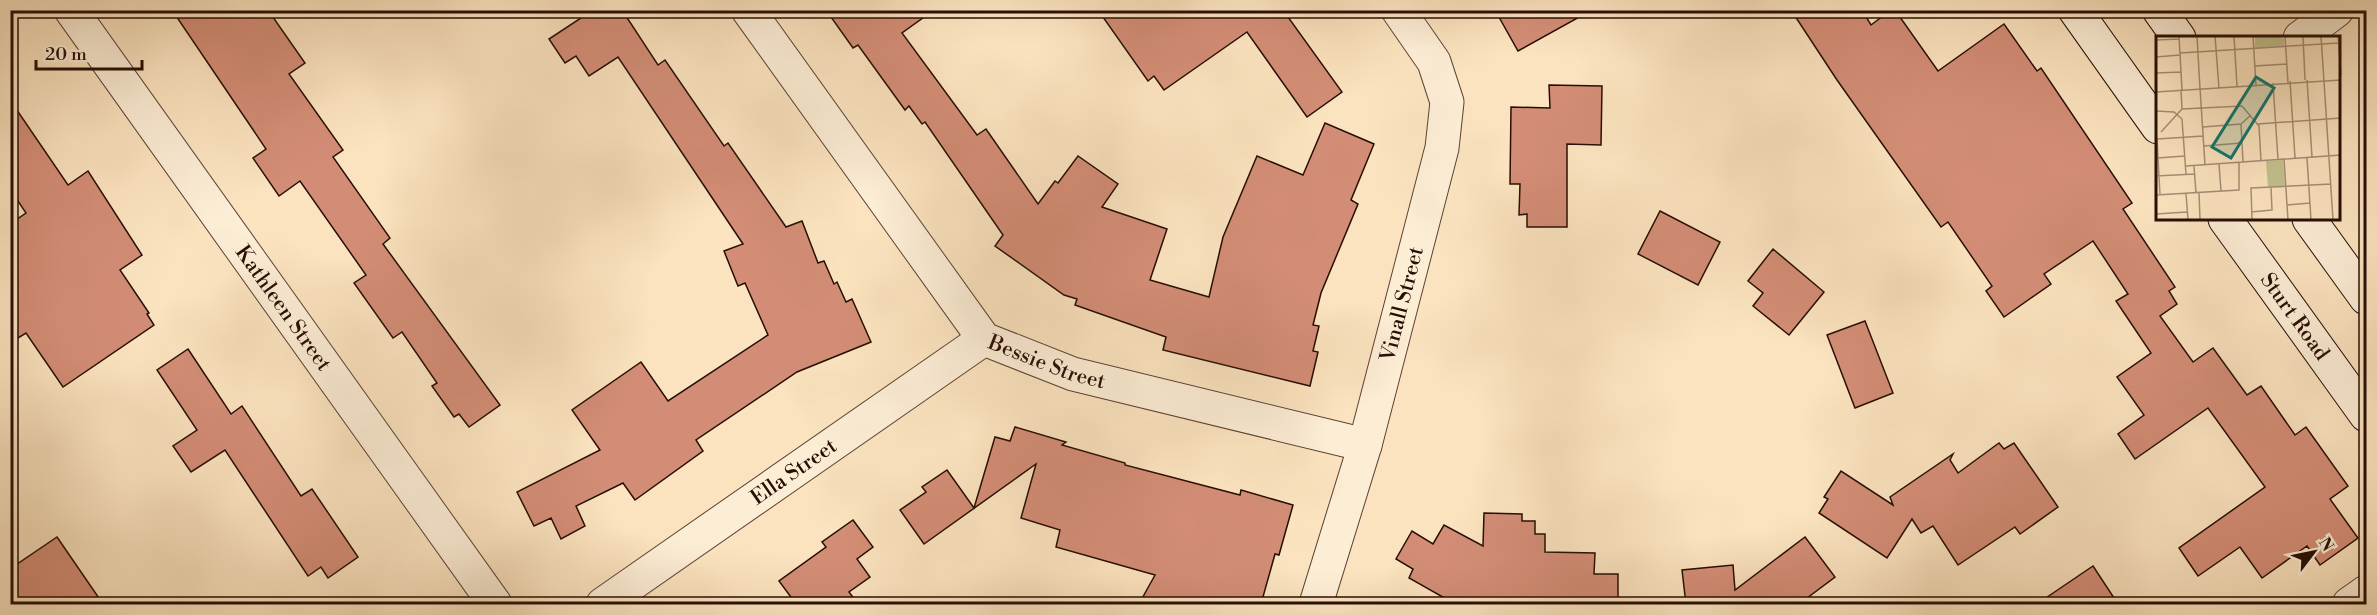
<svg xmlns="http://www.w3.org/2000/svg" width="2377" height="615" font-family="'Libre Bodoni',serif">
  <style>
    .building { fill: #d38d76; stroke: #270e05; stroke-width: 1.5 }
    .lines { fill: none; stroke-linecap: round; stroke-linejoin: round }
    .street-casing { stroke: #5c4334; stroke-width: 35 }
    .secondary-casing { stroke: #270e05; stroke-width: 35 }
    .street { stroke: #fcedd5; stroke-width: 33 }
    .secondary { stroke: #fcedd5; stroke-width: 33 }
    .labels { text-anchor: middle; stroke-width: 6; stroke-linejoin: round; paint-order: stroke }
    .street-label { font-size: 21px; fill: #270e05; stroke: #fcedd5 }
    .inset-road { fill: none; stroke: #a68e75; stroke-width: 1.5 }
    .view { fill: #0f766e; fill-opacity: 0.15; stroke: #0f766e; stroke-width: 3 }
    .inset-edge { fill: none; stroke: #270e05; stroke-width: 3 }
  </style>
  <rect width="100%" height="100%" fill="#fbe3bf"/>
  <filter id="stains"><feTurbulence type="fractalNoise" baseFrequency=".00333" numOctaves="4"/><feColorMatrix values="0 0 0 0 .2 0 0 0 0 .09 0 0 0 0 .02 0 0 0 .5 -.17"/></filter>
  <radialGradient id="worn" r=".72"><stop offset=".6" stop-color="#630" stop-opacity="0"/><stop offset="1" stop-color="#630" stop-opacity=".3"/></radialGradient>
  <g class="building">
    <path d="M 172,10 L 268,10 L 305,63 L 289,74 L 343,150 L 333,157 L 390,238 L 383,244 L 500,405 L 469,427 L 459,414 L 454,417 L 432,386 L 437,383 L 402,332 L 393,338 L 354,283 L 366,275 L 300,181 L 279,196 L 253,158 L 266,149 Z"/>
    <path d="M 593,10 L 622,10 L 658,65 L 665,60 L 724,146 L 728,143 L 786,227 L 802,221 L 818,263 L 824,261 L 834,284 L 837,282 L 846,302 L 852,299 L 871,342 L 797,372 L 696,440 L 703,451 L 635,500 L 623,483 L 576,506 L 585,526 L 561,539 L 551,518 L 534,526 L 517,492 L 600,450 L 572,410 L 641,362 L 668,401 L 768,335 L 745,283 L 738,286 L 724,251 L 743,244 L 618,57 L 589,76 L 576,56 L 565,63 L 549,39 Z"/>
    <path d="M 826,10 L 934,10 L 902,33 L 977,135 L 986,129 L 1038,204 L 1055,181 L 1058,183 L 1078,156 L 1118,184 L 1102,207 L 1167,229 L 1150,280 L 1209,297 L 1223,237 L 1257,156 L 1303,175 L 1325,123 L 1374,144 L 1351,200 L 1358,204 L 1321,293 L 1313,325 L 1319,326 L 1313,351 L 1318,352 L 1310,386 L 1163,350 L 1166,337 L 1075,305 L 1077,299 L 1064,295 L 995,246 L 1003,235 L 925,122 L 922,124 L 909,106 L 905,110 L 858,45 L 853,48 Z"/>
    <path d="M 1098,10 L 1283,10 L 1342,92 L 1307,117 L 1247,32 L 1164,90 L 1154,76 L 1148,81 Z"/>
    <path d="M 1495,10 L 1592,10 L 1518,51 Z"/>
    <path d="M 1791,10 L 1862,10 L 1871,25 L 1891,10 L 1895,10 L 1938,71 L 2004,24 L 2037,71 L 2041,68 L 2132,203 L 2123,209 L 2175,287 L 2169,291 L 2177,304 L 2160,316 L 2193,362 L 2213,348 L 2247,395 L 2261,386 L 2295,435 L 2306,427 L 2348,486 L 2330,499 L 2358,538 L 2320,565 L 2307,546 L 2262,578 L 2240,547 L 2198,576 L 2179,548 L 2265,487 L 2208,408 L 2135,459 L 2118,434 L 2144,415 L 2117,377 L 2151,353 L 2116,301 L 2128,294 L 2093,241 L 2044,274 L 2051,284 L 2004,317 L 1986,291 L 1992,286 L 1948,222 L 1941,227 L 1837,80 Z"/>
    <path d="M 1549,85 L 1602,86 L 1601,145 L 1567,144 L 1567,227 L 1527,227 L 1527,214 L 1519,215 L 1520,184 L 1510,184 L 1511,107 L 1550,108 Z"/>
    <path d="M 10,100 L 68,185 L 88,171 L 142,255 L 120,270 L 149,313 L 147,314 L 154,325 L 63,387 L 26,333 L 10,343 L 10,224 L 26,213 L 10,189 Z"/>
    <path d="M 1660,211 L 1720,242 L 1698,285 L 1638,254 Z"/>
    <path d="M 1773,249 L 1824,292 L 1789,335 L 1753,306 L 1763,293 L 1748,281 Z"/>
    <path d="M 1865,321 L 1893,393 L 1855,408 L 1827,335 Z"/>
    <path d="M 188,349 L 231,414 L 242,406 L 301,496 L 312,489 L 358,557 L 328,578 L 321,567 L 308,576 L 225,450 L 191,472 L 173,446 L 197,430 L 157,370 Z"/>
    <path d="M 1015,427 L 1066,442 L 1062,445 L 1125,463 L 1125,465 L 1240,495 L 1241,490 L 1293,505 L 1279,555 L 1275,554 L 1261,604 L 1139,604 L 1155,575 L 1056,547 L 1060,530 L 1021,518 L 1036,464 L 924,544 L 900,510 L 926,492 L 922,487 L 947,470 L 974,508 L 995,437 L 1010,441 Z"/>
    <path d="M 1999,443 L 2004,449 L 2014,443 L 2058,507 L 2020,534 L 2015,527 L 1958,565 L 1933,526 L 1921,533 L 1912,519 L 1887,558 L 1819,513 L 1828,499 L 1824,497 L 1841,471 L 1893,505 L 1890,497 L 1953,454 L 1950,460 L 1958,473 Z"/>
    <path d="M 1484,513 L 1522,514 L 1522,521 L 1535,521 L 1535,534 L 1545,534 L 1545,552 L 1595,553 L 1594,574 L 1618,574 L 1618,604 L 1455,604 L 1409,578 L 1413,569 L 1396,559 L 1412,531 L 1433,544 L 1444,525 L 1483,546 Z"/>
    <path d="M 853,520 L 873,547 L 857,559 L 870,577 L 849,592 L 858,604 L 796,604 L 779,581 L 826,547 L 822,542 Z"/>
    <path d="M 57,537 L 103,604 L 10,604 L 10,569 Z"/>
    <path d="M 1805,537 L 1835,577 L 1799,604 L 1686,604 L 1682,570 L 1733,565 L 1735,590 Z"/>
    <path d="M 2093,566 L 2118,604 L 2037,604 Z"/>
  </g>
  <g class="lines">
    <defs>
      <g id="street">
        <path id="s1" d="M 71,10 L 495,604"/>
        <path id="s2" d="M 748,10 L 984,339 L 1073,374 L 1365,445"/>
        <path d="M 2300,38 L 2337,10"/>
        <path id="s3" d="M 603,604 L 984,339"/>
        <path id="s4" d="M 1316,604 L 1365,445 L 1442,148 L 1447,102 L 1434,62 L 1398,10"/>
        <path d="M 2349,604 L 2366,592"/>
      </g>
      <g id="secondary">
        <path d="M 2075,10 L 2158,127"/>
        <path d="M 2159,10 L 2179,38"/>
        <path id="s5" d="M 2225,219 L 2366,415"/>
        <path d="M 2309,219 L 2366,298"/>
      </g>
    </defs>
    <use href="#street" class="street-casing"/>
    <use href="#secondary" class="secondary-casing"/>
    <use href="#street" class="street"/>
    <use href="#secondary" class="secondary"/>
  </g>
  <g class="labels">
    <g class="street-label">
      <text dy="7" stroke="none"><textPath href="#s4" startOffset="312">Vinall Street</textPath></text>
      <text dy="7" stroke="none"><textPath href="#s1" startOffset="366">Kathleen Street</textPath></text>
      <text dy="7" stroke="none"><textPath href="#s5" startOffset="120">Sturt Road</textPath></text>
      <text dy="7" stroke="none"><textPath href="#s2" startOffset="472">Bessie Street</textPath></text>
      <text dy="7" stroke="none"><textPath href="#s3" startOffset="232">Ella Street</textPath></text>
    </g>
  </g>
  <g transform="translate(2156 36)">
    <rect width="184" height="184" fill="#fbe3bf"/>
    <path d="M 99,0 L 122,0 L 128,3 L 128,10 L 99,12 ZM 127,124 L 129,150 L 112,151 L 110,125 Z" fill="#c3c28f"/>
    <path class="inset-road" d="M 23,0 L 26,54M 41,0 L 44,53M 59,0 L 63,52M 78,0 L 81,50M 97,0 L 100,50M 129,0 L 132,47M 147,0 L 149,44M 165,0 L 177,184M 182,0 L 185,39M 0,4 L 23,3M 24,17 L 182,7M 0,21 L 24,19M 99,30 L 131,28M 0,37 L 25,36M 151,44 L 156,121M 134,45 L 139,122M 117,47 L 122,124M 44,52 L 49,129M 0,56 L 185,44M 26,73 L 86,70 L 103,90 L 105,125M 0,75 L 18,76 L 26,83 L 30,138M 85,88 L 87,126M 102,88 L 185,82M 47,91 L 85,88 L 95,79M 5,96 L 26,73 L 25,54M 1,103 L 4,159M 1,103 L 47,100M 48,110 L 86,107M 1,122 L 29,120M 151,122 L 155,184M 128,123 L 132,184M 63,128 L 65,155M 30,130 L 185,119M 38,130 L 40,157M 0,140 L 39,138M 43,156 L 44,184M 30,157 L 32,184M 0,159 L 83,154 L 83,126M 131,169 L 154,167M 95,176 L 116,174 L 115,151M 0,178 L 31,176M 96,184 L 95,152 L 175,148"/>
    <path class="view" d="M 100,41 L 118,52 L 75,122 L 56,111 Z"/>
    <rect width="184" height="184" class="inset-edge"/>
  </g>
  <rect width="2377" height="615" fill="none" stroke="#fbe3bf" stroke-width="36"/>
  <rect x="12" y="12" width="2353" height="591" fill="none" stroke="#270e05" stroke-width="3"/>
  <rect x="18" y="18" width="2341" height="579" fill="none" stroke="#270e05" stroke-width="1.5"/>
  <g transform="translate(2314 552) rotate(58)" stroke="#fcedd5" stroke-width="4.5" paint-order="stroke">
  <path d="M0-4.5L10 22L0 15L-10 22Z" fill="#270e05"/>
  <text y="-9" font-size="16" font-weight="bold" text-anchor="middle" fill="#270e05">N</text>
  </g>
  <path d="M36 60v9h106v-9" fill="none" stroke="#270e05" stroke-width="3"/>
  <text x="45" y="60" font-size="18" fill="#270e05" stroke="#fcedd5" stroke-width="4.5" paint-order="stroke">20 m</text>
  <rect width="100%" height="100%" filter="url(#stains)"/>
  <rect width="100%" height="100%" fill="url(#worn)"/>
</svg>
